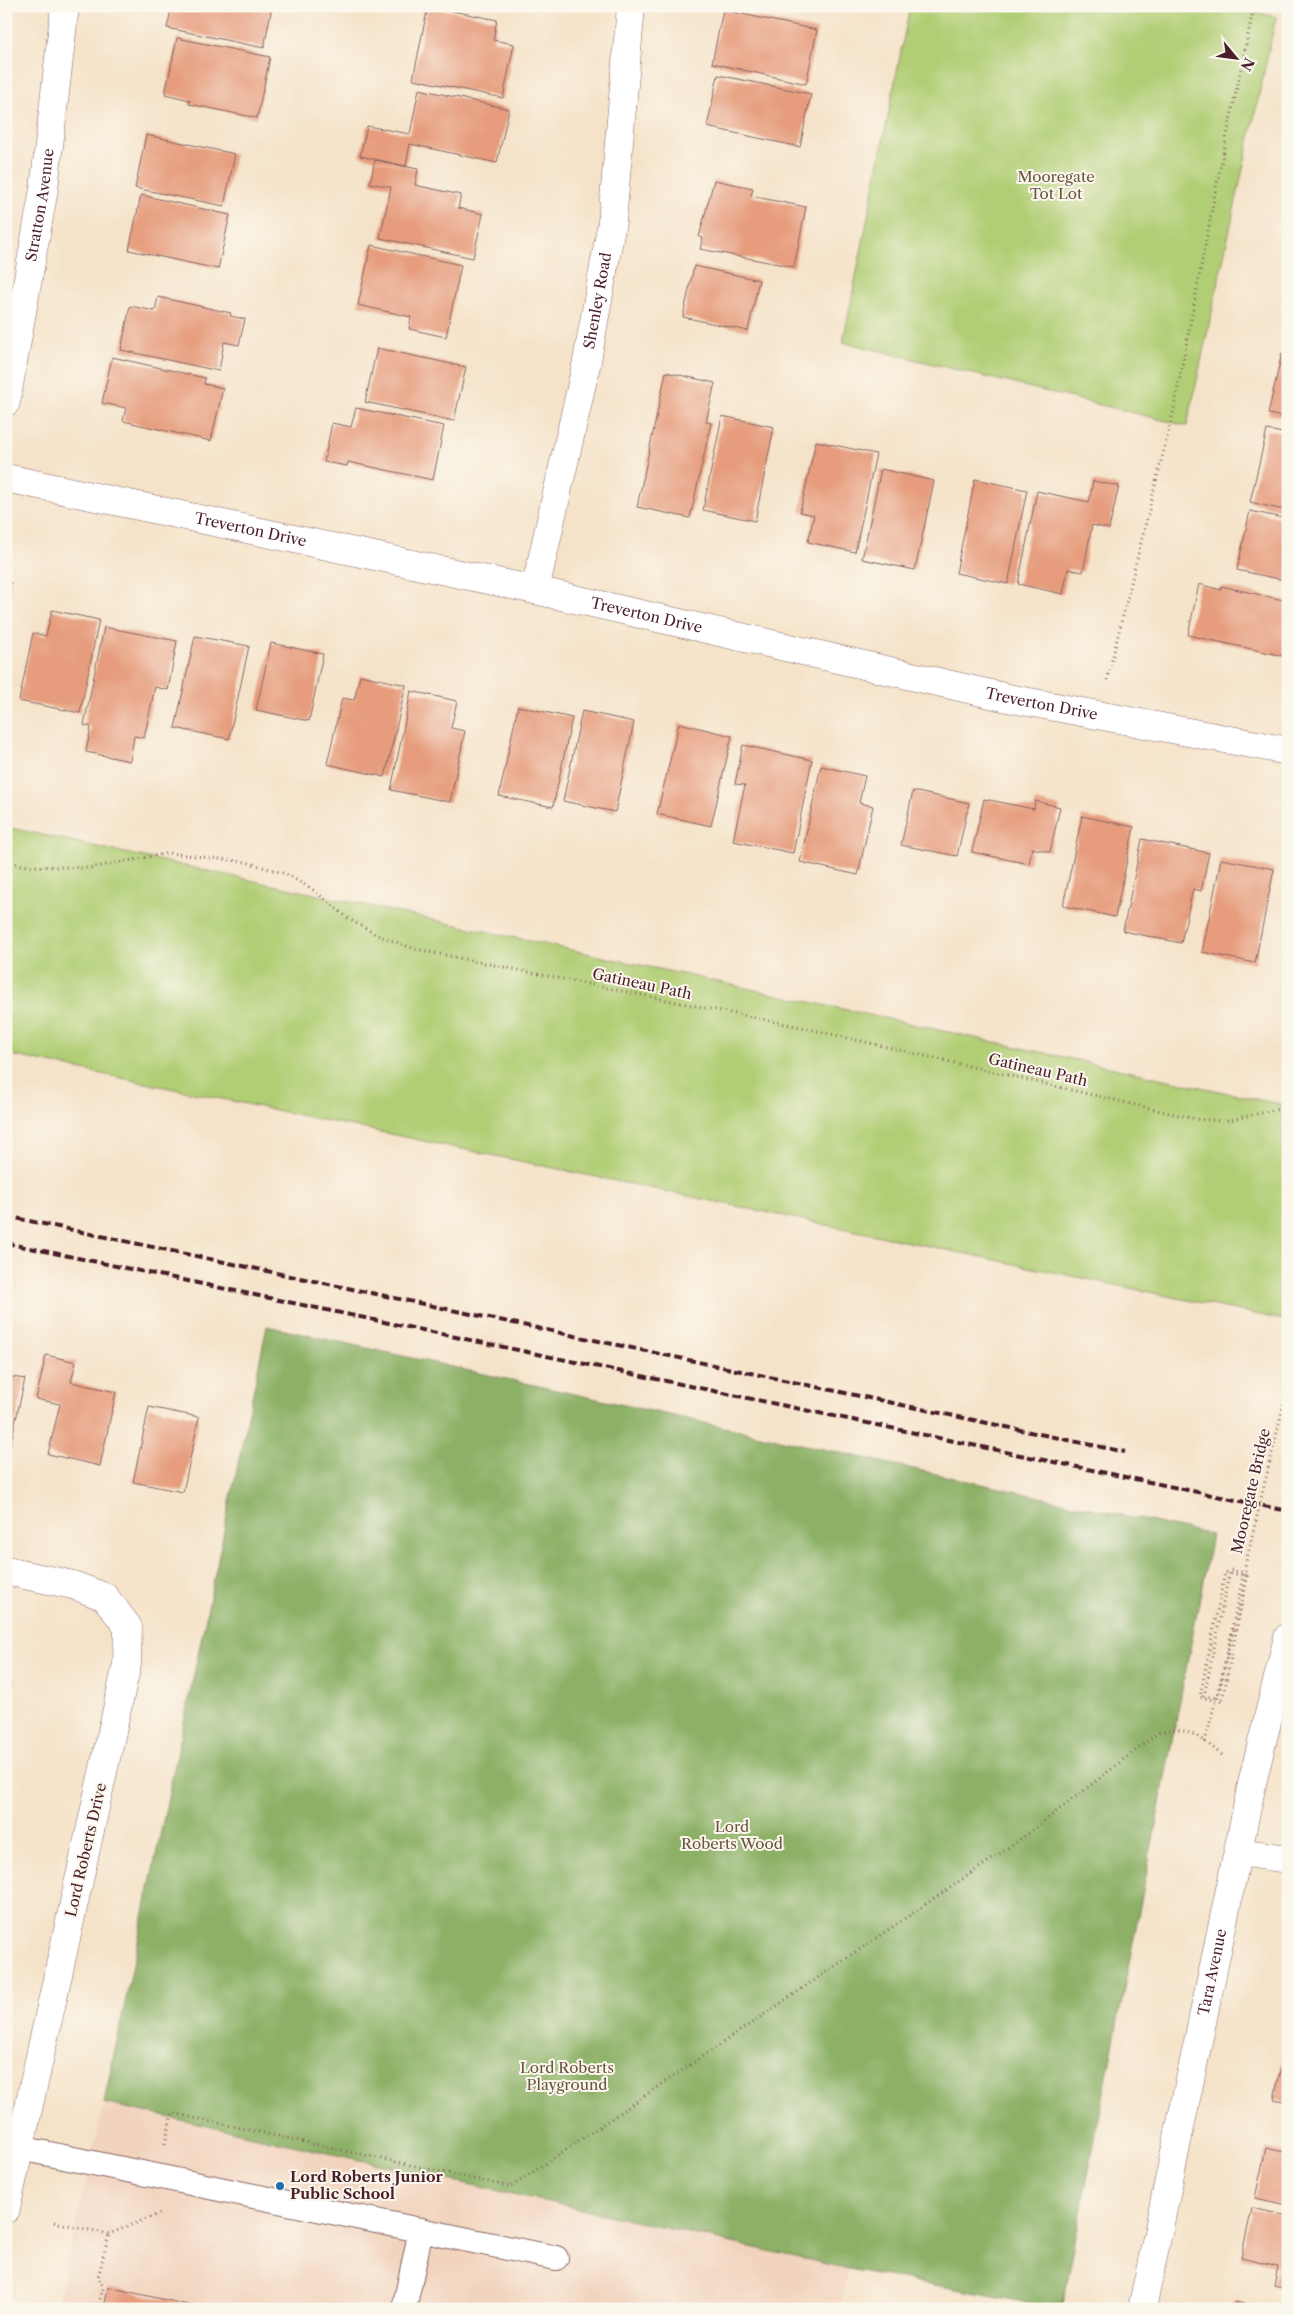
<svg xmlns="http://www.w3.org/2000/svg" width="1294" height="2315" font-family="'Libre Caslon Text',serif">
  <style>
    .built { fill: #f2d4be }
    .green { fill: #b1ce75; stroke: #7e7650 }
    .forest { fill: #8cb166; stroke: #6b6848 }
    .building { fill: #e69c7d }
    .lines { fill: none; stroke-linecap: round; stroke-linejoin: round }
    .lane-casing { stroke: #866462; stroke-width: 26 }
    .street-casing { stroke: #866462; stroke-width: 29 }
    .path { stroke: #866462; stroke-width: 3; stroke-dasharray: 1 4; stroke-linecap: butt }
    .lane { stroke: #fff; stroke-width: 24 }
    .street { stroke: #fff; stroke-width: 28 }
    .rail { stroke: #4a1f2b; stroke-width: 4; stroke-dasharray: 8 4; stroke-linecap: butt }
    .path-bridge { stroke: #866462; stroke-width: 3; stroke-dasharray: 1 4; stroke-linecap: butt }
    .poi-dot { fill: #1f6fb2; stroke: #fbf7ec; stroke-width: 2 }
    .labels { text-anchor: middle; stroke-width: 4; stroke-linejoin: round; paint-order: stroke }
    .park-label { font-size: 15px; fill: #695441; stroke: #fbf7ec }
    .street-label { font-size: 15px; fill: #4a1f2b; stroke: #fbf7ec }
    .poi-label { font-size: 15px; font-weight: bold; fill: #4a1f2b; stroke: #fbf7ec; text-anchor: start }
  </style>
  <rect width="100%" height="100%" fill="#fbf7ec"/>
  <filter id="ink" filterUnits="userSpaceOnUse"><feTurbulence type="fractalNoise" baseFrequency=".02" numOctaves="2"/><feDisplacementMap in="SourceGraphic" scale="10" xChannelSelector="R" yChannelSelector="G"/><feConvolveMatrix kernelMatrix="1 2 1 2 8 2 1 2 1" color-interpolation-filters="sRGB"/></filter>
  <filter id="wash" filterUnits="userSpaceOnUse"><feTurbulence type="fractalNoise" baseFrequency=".0096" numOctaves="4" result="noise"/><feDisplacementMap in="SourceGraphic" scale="20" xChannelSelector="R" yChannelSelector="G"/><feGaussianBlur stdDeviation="1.12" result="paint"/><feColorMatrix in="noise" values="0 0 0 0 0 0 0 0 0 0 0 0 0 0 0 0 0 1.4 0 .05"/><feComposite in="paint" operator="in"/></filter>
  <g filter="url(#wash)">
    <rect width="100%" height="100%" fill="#f5e3c9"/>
    <path class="built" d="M 104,2103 L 849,2269 L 840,2309 L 56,2309 Z"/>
    <g class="green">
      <path d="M 910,6 L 1229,6 L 1276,17 L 1187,426 L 843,342 Z"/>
      <path d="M 6,827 L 1288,1106 L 1288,1321 L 6,1054 Z"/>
    </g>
    <path class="forest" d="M 267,1326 L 1212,1535 L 1062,2309 L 849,2269 L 104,2103 Z"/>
    <g id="blocks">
      <g class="building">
        <path d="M 172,6 L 272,6 L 264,48 L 167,28 Z"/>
        <path d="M 428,6 L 497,20 L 493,40 L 514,44 L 503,98 L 413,79 Z"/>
        <path d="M 723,10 L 817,30 L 806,84 L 712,63 Z"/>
        <path d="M 177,38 L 270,57 L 257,118 L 189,104 L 190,100 L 165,94 Z"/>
        <path d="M 718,75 L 811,94 L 800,147 L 707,127 Z"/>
        <path d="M 419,89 L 509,109 L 497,163 L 410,144 L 406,166 L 360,156 L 367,126 L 410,134 Z"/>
        <path d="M 146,135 L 235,154 L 224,206 L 135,188 Z"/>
        <path d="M 375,160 L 418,169 L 415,185 L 461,195 L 458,208 L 483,214 L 473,258 L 380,238 L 391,187 L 370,183 Z"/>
        <path d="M 714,180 L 753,188 L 751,196 L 806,207 L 794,267 L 700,249 L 703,238 L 699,237 Z"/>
        <path d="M 141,195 L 230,215 L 218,269 L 129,250 Z"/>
        <path d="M 371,245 L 461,265 L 446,337 L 409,329 L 411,317 L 358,305 Z"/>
        <path d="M 694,266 L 759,280 L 748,331 L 683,317 Z"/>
        <path d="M 158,297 L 231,313 L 230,316 L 245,319 L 239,345 L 224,342 L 219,371 L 121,350 L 130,306 L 155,311 Z"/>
        <path d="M 377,348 L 466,367 L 454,421 L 365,402 Z"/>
        <path d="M 1282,353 L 1288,355 L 1288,418 L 1268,414 Z"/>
        <path d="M 112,357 L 205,378 L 204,384 L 223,388 L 211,441 L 123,421 L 126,408 L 102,403 Z"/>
        <path d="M 666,372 L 715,383 L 706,422 L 711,423 L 690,518 L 637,507 Z"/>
        <path d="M 356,408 L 444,426 L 433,480 L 348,462 L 347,466 L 324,462 L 332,423 L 351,427 Z"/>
        <path d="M 722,416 L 774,427 L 755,521 L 703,510 Z"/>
        <path d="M 1267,430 L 1288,434 L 1288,511 L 1250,502 Z"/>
        <path d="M 816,441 L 876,454 L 855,552 L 808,542 L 814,515 L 800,512 Z"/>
        <path d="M 881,469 L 934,481 L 915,570 L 862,559 Z"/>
        <path d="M 975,479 L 1027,490 L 1008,584 L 956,573 Z"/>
        <path d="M 1093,481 L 1119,486 L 1109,529 L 1092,525 L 1083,572 L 1068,569 L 1063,594 L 1018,584 L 1037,491 L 1089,502 Z"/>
        <path d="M 1250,511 L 1288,519 L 1288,581 L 1237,570 Z"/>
        <path d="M 6,582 L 11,583 L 7,602 L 6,602 Z"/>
        <path d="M 1199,584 L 1221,590 L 1221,586 L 1288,601 L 1288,657 L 1188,635 Z"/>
        <path d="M 52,610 L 99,620 L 80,713 L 19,701 L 33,633 L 46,636 Z"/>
        <path d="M 104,627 L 177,641 L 168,690 L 155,687 L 144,738 L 134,736 L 130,761 L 86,752 L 91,727 L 84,725 Z"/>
        <path d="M 195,636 L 249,646 L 229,739 L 175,728 Z"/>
        <path d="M 271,643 L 323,654 L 309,721 L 256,710 Z"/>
        <path d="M 360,675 L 406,685 L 385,777 L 327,764 L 342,698 L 354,700 Z"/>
        <path d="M 411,691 L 457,701 L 451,728 L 465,731 L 450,802 L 391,790 Z"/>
        <path d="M 518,706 L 572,718 L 553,807 L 499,796 Z"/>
        <path d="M 582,711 L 634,722 L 615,812 L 563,801 Z"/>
        <path d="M 679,723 L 732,736 L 711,826 L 657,814 Z"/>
        <path d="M 743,745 L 812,760 L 793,853 L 733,841 L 745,785 L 735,784 Z"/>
        <path d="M 821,766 L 865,776 L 859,803 L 873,806 L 858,875 L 800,862 Z"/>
        <path d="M 913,791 L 969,803 L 957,856 L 901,845 Z"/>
        <path d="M 984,799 L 1034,809 L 1035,801 L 1060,807 L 1050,852 L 1032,848 L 1029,864 L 972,852 Z"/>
        <path d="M 1082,816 L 1134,827 L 1115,917 L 1063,906 Z"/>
        <path d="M 1142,839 L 1209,853 L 1201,891 L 1193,889 L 1181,943 L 1123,931 Z"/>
        <path d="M 1221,859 L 1274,869 L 1255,963 L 1202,952 Z"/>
        <path d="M 46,1355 L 76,1362 L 71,1382 L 116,1392 L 100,1466 L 48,1454 L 60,1404 L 36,1399 Z"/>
        <path d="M 6,1358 L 11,1359 L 7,1376 L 6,1375 Z"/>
        <path d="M 6,1376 L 25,1379 L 8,1455 L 6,1455 Z"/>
        <path d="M 149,1407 L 199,1417 L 183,1492 L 133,1482 Z"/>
        <path d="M 6,1682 L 11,1683 L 7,1700 L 6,1699 Z"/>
        <path d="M 1287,2040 L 1288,2040 L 1288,2102 L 1274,2099 Z"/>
        <path d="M 1266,2148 L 1288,2153 L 1288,2205 L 1255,2198 Z"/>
        <path d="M 1252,2208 L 1288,2216 L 1288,2289 L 1274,2285 L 1278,2267 L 1241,2258 Z"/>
        <path d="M 108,2287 L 202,2308 L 202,2309 L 104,2309 Z"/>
        <path d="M 1235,2302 L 1261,2308 L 1260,2309 L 1233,2309 Z"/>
      </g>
    </g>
  </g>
  <g filter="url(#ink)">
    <use href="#blocks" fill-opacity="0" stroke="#866462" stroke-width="1"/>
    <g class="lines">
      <defs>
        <g id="lane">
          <path d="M 20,2148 L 556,2258"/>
          <path d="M 404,2309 L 421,2230"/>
        </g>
        <g id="street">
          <path id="s1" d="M 6,402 L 44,189 L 65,6"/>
          <path id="s2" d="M 6,478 L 535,590 L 1008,698 L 1288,751"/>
          <path id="s3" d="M 535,590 L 586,366 L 612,222 L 631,6"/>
          <path d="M 6,1571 L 73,1585 L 105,1597 L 128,1627 L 127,1664 L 6,2209"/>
          <path d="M 1239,1852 L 1288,1859"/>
          <path id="s4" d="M 1142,2309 L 1253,1779 L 1288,1637"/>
        </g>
      </defs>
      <use href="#lane" class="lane-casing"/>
      <use href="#street" class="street-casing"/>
      <g class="path">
        <path d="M 1107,680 L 1174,409 L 1216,188 L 1254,6"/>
        <path d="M 6,862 L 28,866 L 90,868 L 169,853 L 246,862 L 286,874 L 315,891 L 349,919 L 377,935 L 415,949 L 805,1028 L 1196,1119 L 1225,1121 L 1288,1107"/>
        <path d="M 1205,1742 L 1241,1601"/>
        <path d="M 165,2144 L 172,2113 L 511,2187 L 1017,1842 L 1158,1733 C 1187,1724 1201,1738 1223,1756"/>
        <path d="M 54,2222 L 109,2234 L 161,2213"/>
        <path d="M 98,2309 L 103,2288 L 98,2277 L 109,2234"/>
      </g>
      <use href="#lane" class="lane"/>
      <use href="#street" class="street"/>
      <g class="rail">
        <path d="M 6,1216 L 1125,1452"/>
        <path d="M 6,1243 L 1288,1511"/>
      </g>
      <path class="path-bridge" d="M 1241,1601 L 1246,1576 L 1225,1572 L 1200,1697 L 1222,1702 L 1248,1573 L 1230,1570 L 1204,1696 L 1218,1698 L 1245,1566 L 1288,1386"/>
    </g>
  </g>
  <circle class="poi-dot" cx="280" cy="2186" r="5"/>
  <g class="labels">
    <g class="park-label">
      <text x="1056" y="182">Mooregate<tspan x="1056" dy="17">Tot Lot</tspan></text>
      <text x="732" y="1832">Lord<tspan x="732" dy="17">Roberts Wood</tspan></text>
      <text x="567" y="2073">Lord Roberts<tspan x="567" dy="17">Playground</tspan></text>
    </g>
    <g class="street-label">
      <text dy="5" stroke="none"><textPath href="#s1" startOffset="200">Stratton Avenue</textPath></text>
      <text dy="5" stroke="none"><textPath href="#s3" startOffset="296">Shenley Road</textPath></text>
      <text dy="5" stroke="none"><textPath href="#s2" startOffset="250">Treverton Drive</textPath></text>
      <text dy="5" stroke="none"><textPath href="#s2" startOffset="655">Treverton Drive</textPath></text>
      <text dy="5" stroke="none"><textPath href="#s2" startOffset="1060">Treverton Drive</textPath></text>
      <text transform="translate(642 984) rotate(12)" y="5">Gatineau Path</text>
      <text transform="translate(1038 1070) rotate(13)" y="5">Gatineau Path</text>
      <text transform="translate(1251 1491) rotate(-77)" y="5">Mooregate Bridge</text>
      <text transform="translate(86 1850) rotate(-77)" y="5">Lord Roberts Drive</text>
      <text dy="5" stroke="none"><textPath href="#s4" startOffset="344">Tara Avenue</textPath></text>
    </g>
    <g class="poi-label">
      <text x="290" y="2182">Lord Roberts Junior<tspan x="290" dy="17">Public School</tspan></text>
    </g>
  </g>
  <rect width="1294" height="2315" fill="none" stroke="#fbf7ec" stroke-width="25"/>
  <g transform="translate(1236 58) rotate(119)" stroke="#fbf7ec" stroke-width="4" paint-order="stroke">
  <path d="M0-4L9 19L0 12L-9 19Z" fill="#4a1f2b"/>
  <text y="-8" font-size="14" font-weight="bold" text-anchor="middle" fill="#4a1f2b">N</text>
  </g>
</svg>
